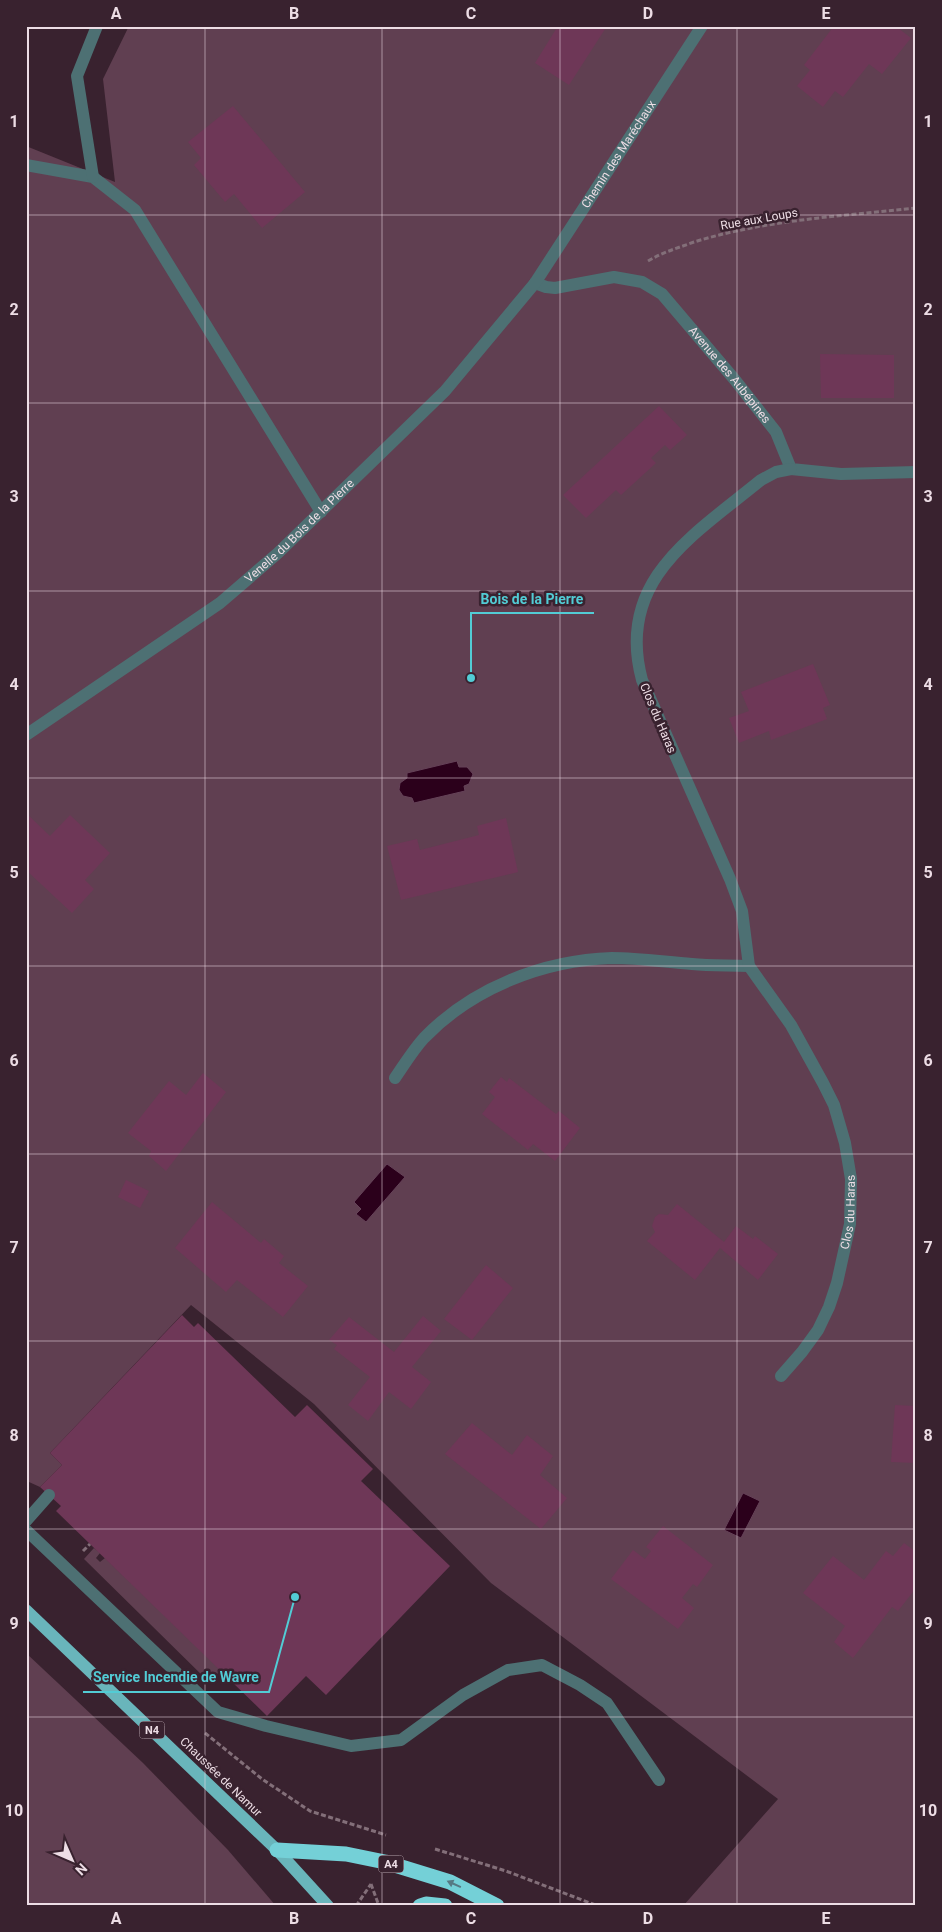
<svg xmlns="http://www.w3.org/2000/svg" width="942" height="1932" font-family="Roboto,sans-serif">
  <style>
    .green { fill: #603f51 }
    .water { fill: #2b001b; stroke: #654258 }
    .building { fill: #6e3757 }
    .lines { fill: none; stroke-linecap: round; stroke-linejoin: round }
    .path { stroke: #836f79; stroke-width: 3; stroke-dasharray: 5 2.5; stroke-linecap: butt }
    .service { stroke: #4d7073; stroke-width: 12 }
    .minor { stroke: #4d7073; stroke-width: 12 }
    .primary { stroke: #69b5bb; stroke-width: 12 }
    .motorway { stroke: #74d0d7; stroke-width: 15 }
    .oneway { fill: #567983 }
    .grid { fill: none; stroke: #eddde5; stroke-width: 1; stroke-opacity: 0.55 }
    .labels { text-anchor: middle; stroke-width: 5; stroke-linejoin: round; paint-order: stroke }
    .shield { fill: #39222f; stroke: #b7a5ae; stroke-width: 1 }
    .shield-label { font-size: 11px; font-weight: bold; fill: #eddde5 }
    .street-label { font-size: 12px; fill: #eddde5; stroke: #39222f }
    .leader { fill: none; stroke: #52ccd5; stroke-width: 2 }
    .callout-dot { fill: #52ccd5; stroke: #39222f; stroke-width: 2 }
    .callout-label { font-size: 14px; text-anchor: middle; font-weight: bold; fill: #52ccd5; stroke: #39222f; stroke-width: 5; stroke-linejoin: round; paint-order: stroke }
    .neatline { fill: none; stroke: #eddde5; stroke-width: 2 }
    .grid-label { font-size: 16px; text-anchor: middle; font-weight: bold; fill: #eddde5 }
  </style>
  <rect width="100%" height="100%" fill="#39222f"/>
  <g class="green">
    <path d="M 129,26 L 916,26 L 916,1906 L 683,1906 L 778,1799 L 491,1583 L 314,1404 L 191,1305 L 50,1453 L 62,1465 L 40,1487 L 29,1482 L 26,1478 L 26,146 L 115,182 L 103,79 Z"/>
    <path d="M 94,1548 L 100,1553 L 96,1558 L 100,1562 L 105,1558 L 221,1670 L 209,1682 L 84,1559 Z"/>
    <path d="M 26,1653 L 143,1763 L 228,1850 L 276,1906 L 26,1906 Z"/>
  </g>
  <g class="water">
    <path d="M 457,761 L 459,767 L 467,767 L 473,774 L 469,784 L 464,786 L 465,791 L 414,803 L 412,798 L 403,796 L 399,790 L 400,783 L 407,778 L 407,773 Z"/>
    <path d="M 387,1164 L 405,1177 L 366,1222 L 356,1214 L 361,1209 L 354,1202 Z"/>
    <path d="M 743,1493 L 760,1501 L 741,1538 L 724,1530 Z"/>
  </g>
  <g class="building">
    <path d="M 558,26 L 607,26 L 569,85 L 535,63 Z"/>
    <path d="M 834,26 L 899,26 L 898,28 L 911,38 L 882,74 L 869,64 L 843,97 L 835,91 L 823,107 L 797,86 L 810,70 L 804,65 Z"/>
    <path d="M 233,106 L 305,192 L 262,228 L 234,194 L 225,202 L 194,165 L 201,158 L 188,142 Z"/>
    <path d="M 820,354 L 894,355 L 894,398 L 821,398 Z"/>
    <path d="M 659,406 L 687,435 L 670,450 L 665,445 L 651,458 L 656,463 L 621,495 L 616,490 L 586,518 L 563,495 Z"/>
    <path d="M 813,664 L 830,705 L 823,708 L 827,719 L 771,740 L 769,731 L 739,743 L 729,718 L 749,711 L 741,692 Z"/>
    <path d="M 26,813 L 50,836 L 70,815 L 110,853 L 85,880 L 94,889 L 72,913 L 26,870 Z"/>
    <path d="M 506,818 L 518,872 L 401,900 L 387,846 L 417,839 L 420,850 L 479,835 L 477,826 Z"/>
    <path d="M 203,1073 L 226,1092 L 166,1171 L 149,1156 L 151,1151 L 128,1133 L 169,1081 L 186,1095 Z"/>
    <path d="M 501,1077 L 507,1082 L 509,1078 L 556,1114 L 559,1111 L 580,1128 L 555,1161 L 533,1144 L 528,1150 L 482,1114 L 495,1097 L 489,1092 Z"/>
    <path d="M 126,1180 L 149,1191 L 140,1208 L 118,1197 Z"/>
    <path d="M 212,1202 L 261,1243 L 264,1239 L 284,1256 L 279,1263 L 308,1286 L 283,1317 L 237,1280 L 226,1292 L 175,1248 Z"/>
    <path d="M 677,1204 L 724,1242 L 736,1226 L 753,1239 L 755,1236 L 778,1254 L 758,1280 L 720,1248 L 695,1280 L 647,1241 L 655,1232 L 652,1226 L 655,1217 L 659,1214 L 668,1215 Z"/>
    <path d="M 486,1265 L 513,1288 L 472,1340 L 444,1319 Z"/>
    <path d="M 182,1315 L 194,1327 L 198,1323 L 295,1417 L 307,1405 L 373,1469 L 361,1481 L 450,1566 L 326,1695 L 306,1676 L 267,1716 L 56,1511 L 61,1506 L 40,1487 L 62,1465 L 50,1453 Z"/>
    <path d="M 423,1316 L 441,1331 L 412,1367 L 431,1382 L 411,1409 L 389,1392 L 368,1421 L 348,1405 L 370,1377 L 334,1349 L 337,1345 L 329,1340 L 349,1317 L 394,1352 Z"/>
    <path d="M 895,1405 L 916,1406 L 916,1463 L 891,1462 Z"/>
    <path d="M 472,1423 L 512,1455 L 527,1435 L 553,1456 L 540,1475 L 567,1498 L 541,1529 L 445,1454 Z"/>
    <path d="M 663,1526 L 713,1565 L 697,1587 L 693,1584 L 682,1598 L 694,1608 L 678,1629 L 611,1579 L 633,1550 L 645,1559 L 651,1551 L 646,1547 Z"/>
    <path d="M 904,1543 L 916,1552 L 916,1570 L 914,1572 L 916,1574 L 916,1588 L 898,1611 L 892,1607 L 853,1658 L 834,1642 L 845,1626 L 803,1593 L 833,1556 L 864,1580 L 886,1551 L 893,1556 Z"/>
  </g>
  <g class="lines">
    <g class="path">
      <path d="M 648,261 C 663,252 678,248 694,242 C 765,220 842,216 916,208"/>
      <path d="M 83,1551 L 90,1544"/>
      <path d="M 205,1733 L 262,1779 L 310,1811 L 386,1835"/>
      <path d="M 435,1849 L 506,1871 L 598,1906"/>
      <path d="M 371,1884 L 379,1906"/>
      <path d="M 356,1906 L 371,1884"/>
    </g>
    <g class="service">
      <path d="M 26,165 L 93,177 L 135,210 L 321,512"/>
      <path d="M 93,177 L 77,76 L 97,26"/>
      <path d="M 26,1521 L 49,1495"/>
      <path d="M 26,1530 L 218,1712 L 266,1726 L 351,1746 L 401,1740 L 463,1695 L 508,1670 L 542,1665 L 580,1685 L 607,1703 L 659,1780"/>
    </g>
    <g class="minor">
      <path id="s1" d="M 535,283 L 546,287 L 555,288 L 614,277 L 642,282 L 662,294 L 735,380 L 776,432 L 791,469 L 841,474 L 916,472"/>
      <path id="s2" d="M 26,735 L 220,603 L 278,553 L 445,391 L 535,283 L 702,26"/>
      <path d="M 395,1078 C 404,1065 413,1050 424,1038 C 472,988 544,960 612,958 C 639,958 665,962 692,964 C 711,966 730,965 749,966"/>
      <path id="s3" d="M 781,1376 L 802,1352 L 818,1330 L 829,1307 L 837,1283 L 850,1224 L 851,1179 L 845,1143 L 834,1105 L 823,1083 L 791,1025 L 749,966 L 742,911 L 730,879 L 642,680 C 615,580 694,535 761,480 L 776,472 L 791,469"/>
    </g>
    <path class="primary" d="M 26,1610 L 277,1850 L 328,1906"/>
    <g class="motorway">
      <path d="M 277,1850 L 346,1854 L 385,1862 L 450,1882 L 497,1906"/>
      <path d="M 420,1906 L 426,1904 L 445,1906"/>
    </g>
  </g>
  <defs><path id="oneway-solid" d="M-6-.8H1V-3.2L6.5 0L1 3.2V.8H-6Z" transform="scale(1.25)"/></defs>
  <use class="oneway" href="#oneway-solid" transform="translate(454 1884) rotate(-156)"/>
  <path class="grid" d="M 205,26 L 205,1906M 382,26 L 382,1906M 560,26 L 560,1906M 737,26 L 737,1906M 26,215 L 916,215M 26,403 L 916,403M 26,591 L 916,591M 26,778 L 916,778M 26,966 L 916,966M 26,1154 L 916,1154M 26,1341 L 916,1341M 26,1529 L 916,1529M 26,1717 L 916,1717"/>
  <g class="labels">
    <g class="shield">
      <rect x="139.5" y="1721.5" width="25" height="17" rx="4"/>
      <rect x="378.5" y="1855.5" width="25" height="17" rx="4"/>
    </g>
    <g class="shield-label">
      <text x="152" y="1734">N4</text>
      <text x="391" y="1868">A4</text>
    </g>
    <g class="street-label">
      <text dy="4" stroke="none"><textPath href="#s2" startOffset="838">Chemin des Maréchaux</textPath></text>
      <text transform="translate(759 219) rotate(-10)" y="4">Rue aux Loups</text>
      <text dy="4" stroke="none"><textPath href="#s1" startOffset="238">Avenue des Aubépines</textPath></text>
      <text dy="4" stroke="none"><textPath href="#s2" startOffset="342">Venelle du Bois de la Pierre</textPath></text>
      <text transform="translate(658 718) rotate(67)" y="4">Clos du Haras</text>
      <text dy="4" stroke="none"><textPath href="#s3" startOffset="182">Clos du Haras</textPath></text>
      <text transform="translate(221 1777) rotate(44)" y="4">Chaussée de Namur</text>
    </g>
  </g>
  <path class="leader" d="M471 678L471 613H594M295 1597L269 1692H83"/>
  <g class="callout-dot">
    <circle cx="471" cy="678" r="5"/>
    <circle cx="295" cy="1597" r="5"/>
  </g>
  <g class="callout-label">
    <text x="532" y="604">Bois de la Pierre</text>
    <text x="176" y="1682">Service Incendie de Wavre</text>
  </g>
  <rect width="942" height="1932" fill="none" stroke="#39222f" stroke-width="55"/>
  <g transform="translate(72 1860) rotate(135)" stroke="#39222f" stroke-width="4" paint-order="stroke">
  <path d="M0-4L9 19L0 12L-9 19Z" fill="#eddde5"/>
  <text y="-8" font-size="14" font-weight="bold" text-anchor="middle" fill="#eddde5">N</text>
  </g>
  <rect x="28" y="28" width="886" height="1876" class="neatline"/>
  <g class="grid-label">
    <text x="116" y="19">A</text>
    <text x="294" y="19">B</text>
    <text x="471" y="19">C</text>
    <text x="648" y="19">D</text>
    <text x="826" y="19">E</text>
    <text x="14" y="127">1</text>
    <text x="928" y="127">1</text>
    <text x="14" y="315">2</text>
    <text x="928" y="315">2</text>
    <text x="14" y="502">3</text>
    <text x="928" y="502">3</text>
    <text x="14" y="690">4</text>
    <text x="928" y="690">4</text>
    <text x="14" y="878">5</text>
    <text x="928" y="878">5</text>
    <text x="14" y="1066">6</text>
    <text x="928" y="1066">6</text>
    <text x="14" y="1253">7</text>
    <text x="928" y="1253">7</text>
    <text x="14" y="1441">8</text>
    <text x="928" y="1441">8</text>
    <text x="14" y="1629">9</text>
    <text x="928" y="1629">9</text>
    <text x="14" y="1816">10</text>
    <text x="928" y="1816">10</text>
    <text x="116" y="1924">A</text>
    <text x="294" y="1924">B</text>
    <text x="471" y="1924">C</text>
    <text x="648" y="1924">D</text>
    <text x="826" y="1924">E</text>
  </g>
</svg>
